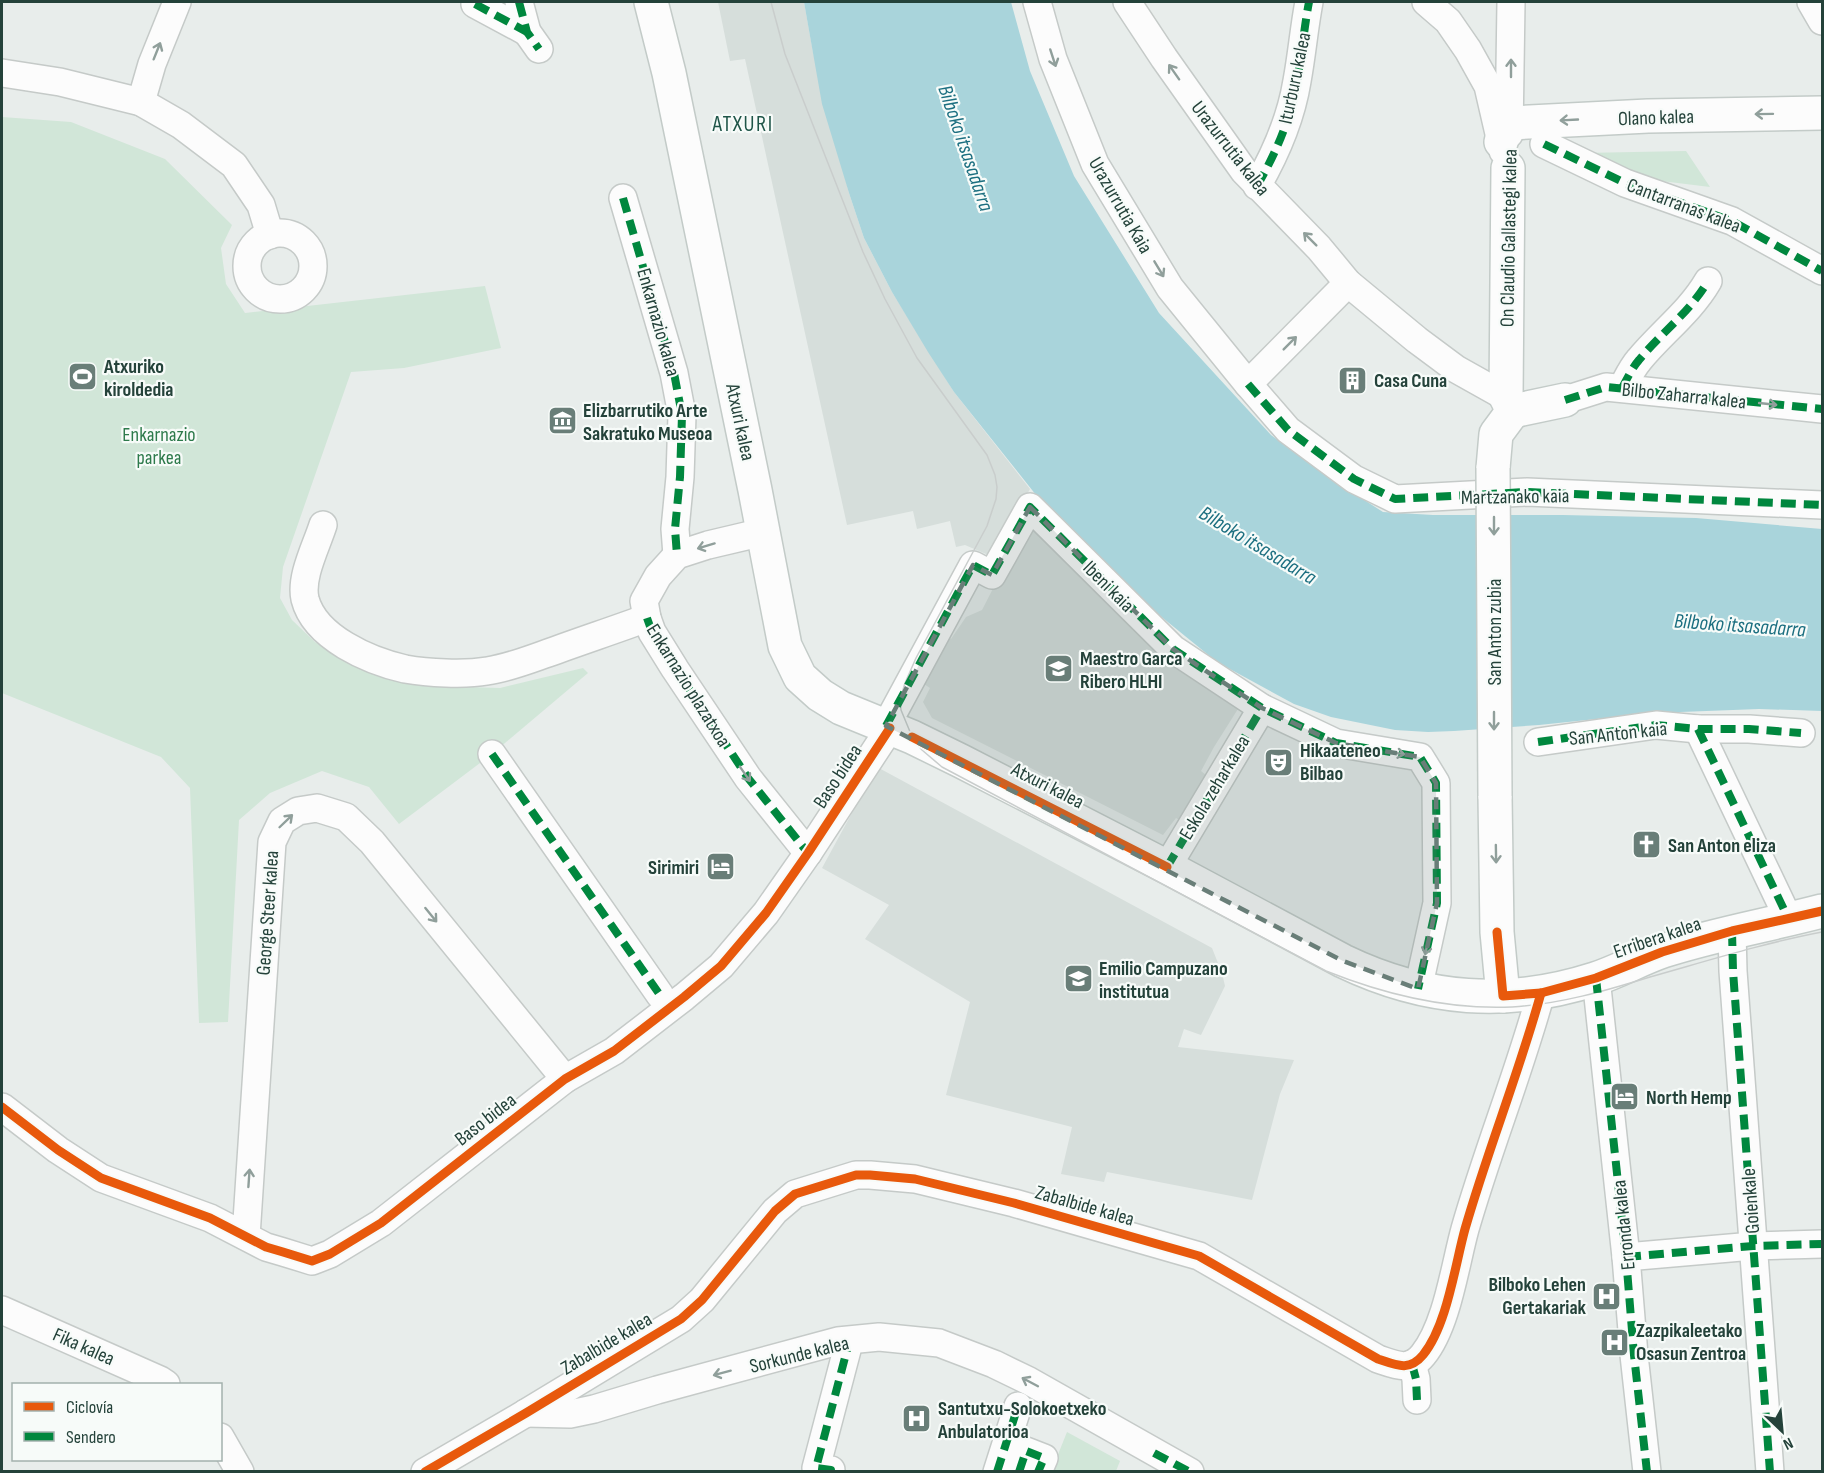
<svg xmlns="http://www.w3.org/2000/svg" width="1824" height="1473" font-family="'Sofia Sans Condensed',sans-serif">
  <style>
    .built { fill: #d6dedb }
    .green { fill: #d1e6d8 }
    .water { fill: #a9d4db }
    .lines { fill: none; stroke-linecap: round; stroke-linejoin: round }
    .street-casing { stroke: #c5cac8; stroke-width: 30 }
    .secondary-casing { stroke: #c3cbc8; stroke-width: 36 }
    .street { stroke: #fcfcfc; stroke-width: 27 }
    .secondary { stroke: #fcfcfc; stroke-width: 33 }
    .tram { stroke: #c9cdcc; stroke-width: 1.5 }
    .secondary-bridge-casing { stroke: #c3cbc8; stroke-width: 36; stroke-linecap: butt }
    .secondary-bridge { stroke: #fcfcfc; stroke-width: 33 }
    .quiet { stroke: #00873e; stroke-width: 8; stroke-dasharray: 15 8; stroke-linecap: butt }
    .cycleway-casing { stroke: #f7fbf9; stroke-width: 13 }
    .cycleway { stroke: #e8590c; stroke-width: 9 }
    .oneway { stroke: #909f9b }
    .marked { fill: #697e78; fill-opacity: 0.2; stroke: #697e78; stroke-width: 4.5; stroke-dasharray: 12 8; stroke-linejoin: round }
    .labels { text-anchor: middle; stroke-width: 4.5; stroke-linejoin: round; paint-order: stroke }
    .street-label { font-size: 20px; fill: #24423a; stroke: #f7fbf9 }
    .poi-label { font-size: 20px; font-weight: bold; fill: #24423a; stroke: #f7fbf9; text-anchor: start }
    .park-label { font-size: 20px; fill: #2d7a4b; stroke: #f7fbf9 }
    .water-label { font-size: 21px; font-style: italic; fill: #1c6f80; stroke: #f7fbf9 }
    .quarter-label { font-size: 22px; letter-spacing: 1.5px; fill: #1f5548; stroke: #f7fbf9 }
  </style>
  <rect width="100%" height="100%" fill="#e8edeb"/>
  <g class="built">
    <path d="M 718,2 L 804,2 L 813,52 L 849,193 L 864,238 L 892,292 L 954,392 L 1030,489 L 993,557 L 965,545 L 956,547 L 950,521 L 917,529 L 913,511 L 847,525 L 745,59 L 730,61 Z"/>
    <path d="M 1026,524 L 1069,556 L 1106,594 L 1119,616 L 1168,656 L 1243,701 L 1214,747 L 1201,771 L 1206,775 L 1181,821 L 1176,818 L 1163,835 L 932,718 L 923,702 L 930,688 L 921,682 L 945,635 L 951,639 L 966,617 L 982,610 Z"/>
    <path d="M 877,767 L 1212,948 L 1222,973 L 1225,986 L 1201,1035 L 1184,1029 L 1178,1047 L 1294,1060 L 1280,1094 L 1252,1200 L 1107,1172 L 1104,1182 L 1061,1174 L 1072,1127 L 946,1095 L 970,1002 L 865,939 L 889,905 L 822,868 Z"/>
  </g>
  <g class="green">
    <path d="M 2,117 L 71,122 L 165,159 L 232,225 L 221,248 L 226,284 L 245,313 L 485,286 L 501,348 L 404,368 L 351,372 L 283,567 L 280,598 L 292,620 L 315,642 L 348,661 L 436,686 L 500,688 L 583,668 L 588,673 L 492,754 L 399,824 L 369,787 L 322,771 L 270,793 L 239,820 L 228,1022 L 199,1023 L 190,788 L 161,757 L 2,693 Z"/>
    <path d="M 1686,151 L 1710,187 L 1637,178 L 1582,153 Z"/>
    <path d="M 1067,1432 L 1120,1461 L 1116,1471 L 1051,1472 Z"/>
  </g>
  <path class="water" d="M 804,2 L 1011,2 L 1030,71 L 1074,176 L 1159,313 L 1271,435 L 1325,475 L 1383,512 L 1433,515 L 1563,515 L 1696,518 L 1822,529 L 1822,711 L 1759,709 L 1654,713 L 1539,725 L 1454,731 L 1428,732 L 1395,730 L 1331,717 L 1294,704 L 1217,662 L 1153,610 L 1040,500 L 954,392 L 928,352 L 892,292 L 864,238 L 849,193 L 822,104 Z"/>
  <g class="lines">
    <defs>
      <g id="street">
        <path d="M 519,2 L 527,32 L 539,49"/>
        <path d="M 1037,2 L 1053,59 L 1095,164 L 1170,288 L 1248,384 L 1288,430 L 1354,479 L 1395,499 L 1527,492 L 1822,505"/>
        <path d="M 1127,2 L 1164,58 L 1244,171 L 1319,248 L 1348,283 L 1417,340 L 1456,369 L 1506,397"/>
        <path d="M 1426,2 L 1448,21 L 1468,50 L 1488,86 L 1503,151"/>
        <path d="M 1811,2 L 1822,21"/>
        <path d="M 475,4 L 527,32"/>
        <path d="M 2,73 L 60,82 L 141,102 L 181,125 L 234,165 L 261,205 L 270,235"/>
        <path d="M 141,102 L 152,64 L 177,2"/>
        <path d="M 1509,134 L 1511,2"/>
        <path d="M 1544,144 L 1625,183 L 1732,221 L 1822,271"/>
        <path d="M 1257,186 C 1276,153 1291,118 1297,81 C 1302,54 1304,28 1309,2"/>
        <path d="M 623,198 L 674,373 L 682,415 L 680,477 L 675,529 L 677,555"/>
        <circle cx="280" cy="266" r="33"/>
        <path d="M 1248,384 L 1348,283"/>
        <path d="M 1622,388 C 1627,379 1632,368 1639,360 C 1661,333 1690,312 1708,281"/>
        <path d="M 1565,400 L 1606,387 L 1822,409"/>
        <path d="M 323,525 C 316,547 300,577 305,599 C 315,638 370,661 405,669 C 428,673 464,675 487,671 C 508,668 528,660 548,653 C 581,641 614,630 647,618"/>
        <path d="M 763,532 L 708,545 L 677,555 L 658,576 L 644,601 L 647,618 L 652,632 L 675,669 L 748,778 L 808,853"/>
        <path d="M 886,726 L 973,565 L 992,575 L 1030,507 L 1173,649 L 1262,708 L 1336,743 L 1420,757 L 1436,783 L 1437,903 L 1418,989"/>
        <path d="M 1698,729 L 1789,920"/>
        <path d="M 1538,742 L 1656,725 L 1698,729 L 1749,729 L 1801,733"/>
        <path d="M 492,754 L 660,995"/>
        <path d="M 1167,867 L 1262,708"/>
        <path d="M 1732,931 L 1733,971 L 1770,1472"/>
        <path d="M 1596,978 L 1626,1257 L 1634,1355 L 1647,1472"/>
        <path d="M 2,1107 L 58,1150 L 101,1178 L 210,1218 L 266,1247 L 283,1252 L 312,1261 L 330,1254 L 381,1223 L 565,1079 L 614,1051 L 684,997 L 721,966 L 766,913 L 808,853 L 890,728"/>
        <path d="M 246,1236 L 272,842 L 282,821 L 298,811 L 317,808 L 346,817 L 372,842 L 565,1079"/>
        <path d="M 1626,1257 L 1753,1246 L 1822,1244"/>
        <path d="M 2,1310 L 160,1380 L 166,1384"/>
        <path d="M 1412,1364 L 1416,1379 L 1417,1400"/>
        <path d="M 526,1413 L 570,1414 L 594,1409 L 657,1390 L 838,1341 L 879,1337 L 939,1343 L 994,1364 L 1029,1381 L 1190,1472"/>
        <path d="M 220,1437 L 240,1472"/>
        <path d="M 425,1472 L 526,1413 L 681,1319 L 702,1300 L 775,1211 L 795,1194 L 856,1175 L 870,1175 L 915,1179 L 1014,1203 L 1199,1256 L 1378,1359 C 1396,1365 1409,1372 1423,1355 C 1447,1326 1455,1265 1465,1229 C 1488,1149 1519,1073 1541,993"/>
        <path d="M 831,1472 L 831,1470 L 816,1468 L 847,1350"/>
        <path d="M 997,1472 L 1018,1406"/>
        <path d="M 1019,1472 L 1026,1451 L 1044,1458 L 1038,1472"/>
      </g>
      <g id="secondary">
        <path d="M 651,2 L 669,73 L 755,490 L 785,646 L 800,677 L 820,695 L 841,708 L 912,737 L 961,761 L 1167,867 L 1343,961 C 1426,1001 1508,1007 1595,979 C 1619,971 1640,959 1663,951 C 1715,934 1769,925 1822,911"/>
        <path d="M 1501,142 L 1504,132 L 1510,123 L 1648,116 L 1822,113"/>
        <path d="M 1508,168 L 1506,397 L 1513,411"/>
        <path d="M 1513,411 L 1565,400"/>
        <path d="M 1493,468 L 1496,434 L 1513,411"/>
        <path d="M 1495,796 L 1497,932 L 1503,996"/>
      </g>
    </defs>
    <use href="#street" class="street-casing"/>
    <use href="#secondary" class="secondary-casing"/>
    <use href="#street" class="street"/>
    <use href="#secondary" class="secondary"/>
    <path class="tram" d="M 771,2 L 785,54 L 863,252 L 885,299 L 917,358 L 987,455 L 995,475 L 997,487 L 996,499 L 987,526 L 916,658 L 905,683 L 900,700 L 901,710 L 913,739 L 922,750 L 942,767 L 1326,971 C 1386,995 1447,1010 1512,1007 C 1560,1004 1605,991 1650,977 C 1707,961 1764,943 1822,932"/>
    <defs>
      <path id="secondary-bridge" d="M 1493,468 L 1495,796"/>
    </defs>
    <use href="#secondary-bridge" class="secondary-bridge-casing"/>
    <use href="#secondary-bridge" class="secondary-bridge"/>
    <g class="quiet">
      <path d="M 519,2 L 527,32 L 539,49"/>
      <path d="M 475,4 L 527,32"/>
      <path d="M 1544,144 L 1625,183 L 1732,221 L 1822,271"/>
      <path d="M 1257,186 C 1276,153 1291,118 1297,81 C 1302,54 1304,28 1309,2"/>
      <path d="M 623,198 L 674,373 L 682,415 L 680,477 L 675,529 L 677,555"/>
      <path d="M 1248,384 L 1288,430 L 1354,479 L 1395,499 L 1527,492 L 1822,505"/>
      <path d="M 1622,388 C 1627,379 1632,368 1639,360 C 1661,333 1690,312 1708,281"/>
      <path d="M 1565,400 L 1606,387 L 1822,409"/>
      <path d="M 647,618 L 652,632 L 661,646 L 748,778 L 808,853"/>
      <path d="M 886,726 L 973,565 L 992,575 L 1030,507 L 1173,649 L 1262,708 L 1336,743 L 1420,757 L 1436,783 L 1437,903 L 1418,989"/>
      <path d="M 1698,729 L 1789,920"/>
      <path d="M 1538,742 L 1656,725 L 1698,729 L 1749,729 L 1801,733"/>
      <path d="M 492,754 L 660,995"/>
      <path d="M 1167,867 L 1262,708"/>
      <path d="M 1732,931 L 1733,971 L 1770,1472"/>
      <path d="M 1596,978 L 1626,1257 L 1634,1355 L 1647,1472"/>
      <path d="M 1626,1257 L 1753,1246 L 1822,1244"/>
      <path d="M 1412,1364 L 1416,1379 L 1417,1400"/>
      <path d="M 1154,1453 L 1190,1472"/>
      <path d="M 831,1472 L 831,1470 L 816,1468 L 847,1350"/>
      <path d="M 997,1472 L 1018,1406"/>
      <path d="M 1019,1472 L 1026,1451 L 1044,1458 L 1038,1472"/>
    </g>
    <defs>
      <g id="cycleway">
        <path d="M 912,737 L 1167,867"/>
        <path d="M 1497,932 L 1503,996 L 1541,993 L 1596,978 L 1662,952 L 1732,931 L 1822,911"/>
        <path d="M 2,1107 L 58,1150 L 101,1178 L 210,1218 L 266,1247 L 283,1252 L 312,1261 L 330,1254 L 381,1223 L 565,1079 L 614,1051 L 684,997 L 721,966 L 766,913 L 808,853 L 890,728"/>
        <path d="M 425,1472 L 526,1413 L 681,1319 L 702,1300 L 775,1211 L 795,1194 L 856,1175 L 870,1175 L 915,1179 L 1014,1203 L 1199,1256 L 1378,1359 C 1396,1365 1409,1372 1423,1355 C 1447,1326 1455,1265 1465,1229 C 1488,1149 1519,1073 1541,993"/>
      </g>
    </defs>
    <use href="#cycleway" class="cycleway-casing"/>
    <use href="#cycleway" class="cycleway"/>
  </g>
  <defs><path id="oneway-shaft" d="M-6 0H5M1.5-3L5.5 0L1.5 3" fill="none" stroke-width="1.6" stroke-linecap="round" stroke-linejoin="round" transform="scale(1.5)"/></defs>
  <g class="oneway">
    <use href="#oneway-shaft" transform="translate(157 51) rotate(-68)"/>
    <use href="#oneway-shaft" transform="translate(1053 58) rotate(72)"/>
    <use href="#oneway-shaft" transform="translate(1511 68) rotate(-90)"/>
    <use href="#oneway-shaft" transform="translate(1174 72) rotate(-125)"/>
    <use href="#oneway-shaft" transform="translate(1764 114) rotate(179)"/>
    <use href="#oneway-shaft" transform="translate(1569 120) rotate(177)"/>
    <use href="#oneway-shaft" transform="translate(1310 239) rotate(-135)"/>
    <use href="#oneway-shaft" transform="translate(1159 269) rotate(59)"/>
    <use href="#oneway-shaft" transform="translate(1290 343) rotate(-45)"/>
    <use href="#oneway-shaft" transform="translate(1768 404) rotate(6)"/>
    <use href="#oneway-shaft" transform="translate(1494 526) rotate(90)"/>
    <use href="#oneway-shaft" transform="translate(706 546) rotate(163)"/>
    <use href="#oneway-shaft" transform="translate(1494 721) rotate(90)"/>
    <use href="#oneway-shaft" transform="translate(1396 753) rotate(9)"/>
    <use href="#oneway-shaft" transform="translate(745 774) rotate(55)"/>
    <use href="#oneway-shaft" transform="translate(286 821) rotate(-44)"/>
    <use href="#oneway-shaft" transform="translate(1496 854) rotate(89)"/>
    <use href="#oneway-shaft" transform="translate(431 915) rotate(51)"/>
    <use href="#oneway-shaft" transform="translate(1427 946) rotate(102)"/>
    <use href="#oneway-shaft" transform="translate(249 1178) rotate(-86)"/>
    <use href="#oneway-shaft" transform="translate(722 1373) rotate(165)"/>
    <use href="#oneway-shaft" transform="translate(1030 1382) rotate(-152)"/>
  </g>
  <path class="marked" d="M 1030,507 L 1173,649 L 1262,708 L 1336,743 L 1420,757 L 1436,783 L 1437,903 L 1418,989 L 1343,961 L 886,726 L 973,565 L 992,575 Z"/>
  <defs>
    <symbol id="stadium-square" viewBox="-11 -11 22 22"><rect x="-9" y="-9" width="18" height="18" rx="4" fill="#697e78" stroke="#f7fbf9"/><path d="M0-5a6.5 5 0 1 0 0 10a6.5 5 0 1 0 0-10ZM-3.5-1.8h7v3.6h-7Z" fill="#fff"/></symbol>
    <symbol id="building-square" viewBox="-11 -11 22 22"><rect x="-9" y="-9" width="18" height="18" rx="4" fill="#697e78" stroke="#f7fbf9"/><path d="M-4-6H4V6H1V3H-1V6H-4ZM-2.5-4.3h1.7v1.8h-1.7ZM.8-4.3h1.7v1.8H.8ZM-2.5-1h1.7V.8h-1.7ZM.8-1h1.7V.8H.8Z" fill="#fff"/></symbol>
    <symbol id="museum-square" viewBox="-11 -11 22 22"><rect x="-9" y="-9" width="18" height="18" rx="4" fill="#697e78" stroke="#f7fbf9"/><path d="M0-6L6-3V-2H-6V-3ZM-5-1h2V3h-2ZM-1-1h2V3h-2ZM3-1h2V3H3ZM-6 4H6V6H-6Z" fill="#fff"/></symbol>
    <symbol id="school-square" viewBox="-11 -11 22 22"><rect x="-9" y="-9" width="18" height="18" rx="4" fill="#697e78" stroke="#f7fbf9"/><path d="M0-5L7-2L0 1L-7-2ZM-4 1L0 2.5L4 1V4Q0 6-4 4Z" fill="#fff"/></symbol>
    <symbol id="theatre-square" viewBox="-11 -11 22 22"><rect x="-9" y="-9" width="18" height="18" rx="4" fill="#697e78" stroke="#f7fbf9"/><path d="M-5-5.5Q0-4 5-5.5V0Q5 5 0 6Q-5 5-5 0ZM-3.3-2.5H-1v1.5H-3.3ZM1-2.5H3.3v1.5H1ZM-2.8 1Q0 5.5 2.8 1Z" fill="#fff"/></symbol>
    <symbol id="church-square" viewBox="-11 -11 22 22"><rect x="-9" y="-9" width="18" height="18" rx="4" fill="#697e78" stroke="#f7fbf9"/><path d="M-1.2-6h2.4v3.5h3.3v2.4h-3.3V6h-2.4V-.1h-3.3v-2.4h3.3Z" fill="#fff"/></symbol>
    <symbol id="hotel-square" viewBox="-11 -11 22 22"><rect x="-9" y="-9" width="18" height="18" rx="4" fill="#697e78" stroke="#f7fbf9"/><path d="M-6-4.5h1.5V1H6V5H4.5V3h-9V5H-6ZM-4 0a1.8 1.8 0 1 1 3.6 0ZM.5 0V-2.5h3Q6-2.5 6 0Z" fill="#fff"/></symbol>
    <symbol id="university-square" viewBox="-11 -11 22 22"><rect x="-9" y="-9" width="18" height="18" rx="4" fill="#697e78" stroke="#f7fbf9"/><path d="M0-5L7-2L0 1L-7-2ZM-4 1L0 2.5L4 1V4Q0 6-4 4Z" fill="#fff"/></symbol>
    <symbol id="hospital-square" viewBox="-11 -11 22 22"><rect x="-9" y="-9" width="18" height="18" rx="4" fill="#697e78" stroke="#f7fbf9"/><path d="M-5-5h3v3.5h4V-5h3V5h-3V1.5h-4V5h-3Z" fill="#fff"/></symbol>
  </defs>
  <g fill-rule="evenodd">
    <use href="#stadium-square" x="66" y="360" width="33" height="33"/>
    <use href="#building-square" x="1336" y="364" width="33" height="33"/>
    <use href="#museum-square" x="546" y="404" width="33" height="33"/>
    <use href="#school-square" x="1042" y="652" width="33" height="33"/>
    <use href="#theatre-square" x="1262" y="746" width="33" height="33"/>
    <use href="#church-square" x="1630" y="828" width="33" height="33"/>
    <use href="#hotel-square" x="704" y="850" width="33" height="33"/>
    <use href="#university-square" x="1062" y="962" width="33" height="33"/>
    <use href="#hotel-square" x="1608" y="1080" width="33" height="33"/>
    <use href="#hospital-square" x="1590" y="1280" width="33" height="33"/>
    <use href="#hospital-square" x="1598" y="1326" width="33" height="33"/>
    <use href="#hospital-square" x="900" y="1402" width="33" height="33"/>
  </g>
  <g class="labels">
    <g class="street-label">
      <text transform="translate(1294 78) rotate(-78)" y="7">Iturburu kalea</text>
      <text transform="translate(1656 117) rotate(-2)" y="7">Olano kalea</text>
      <text transform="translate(1231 148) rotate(52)" y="7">Urazurrutia kalea</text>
      <text transform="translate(1121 205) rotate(60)" y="7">Urazurrutia Kaia</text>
      <text transform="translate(1684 205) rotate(21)" y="7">Cantarranas kalea</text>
      <text transform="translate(1508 238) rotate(-89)" y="7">On Claudio Gallastegi kalea</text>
      <text transform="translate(659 322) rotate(74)" y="7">Enkarnazio kalea</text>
      <text transform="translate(1684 395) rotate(6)" y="7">Bilbo Zaharra kalea</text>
      <text transform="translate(741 422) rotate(78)" y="7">Atxuri kalea</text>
      <text transform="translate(1515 496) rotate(-1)" y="7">Martzanako kaia</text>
      <text transform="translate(1109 586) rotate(45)" y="7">Ibeni kaia</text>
      <text transform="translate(1494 632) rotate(-90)" y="7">San Anton zubia</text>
      <text transform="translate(689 685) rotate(58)" y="7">Enkarnazio plazatxoa</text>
      <text transform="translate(1618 733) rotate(-6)" y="7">San Anton kaia</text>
      <text transform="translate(837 776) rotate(-57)" y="7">Baso bidea</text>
      <text transform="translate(1048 785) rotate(27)" y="7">Atxuri kalea</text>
      <text transform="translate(1214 787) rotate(-59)" y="7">Eskola zeharkalea</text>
      <text transform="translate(267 913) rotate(-86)" y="7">George Steer kalea</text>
      <text transform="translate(1657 937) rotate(-19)" y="7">Erribera kalea</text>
      <text transform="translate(485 1119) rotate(-38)" y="7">Baso bidea</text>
      <text transform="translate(1750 1201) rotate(-94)" y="7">Goienkale</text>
      <text transform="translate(1085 1205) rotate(16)" y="7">Zabalbide kalea</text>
      <text transform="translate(1623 1225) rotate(-96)" y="7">Erronda kalea</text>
      <text transform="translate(606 1343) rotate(-31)" y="7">Zabalbide kalea</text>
      <text transform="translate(84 1346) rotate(24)" y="7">Fika kalea</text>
      <text transform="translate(799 1354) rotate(-14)" y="7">Sorkunde kalea</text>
    </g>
    <g class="poi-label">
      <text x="104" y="373">Atxuriko<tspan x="104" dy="23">kiroldedia</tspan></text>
      <text x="1374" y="387">Casa Cuna</text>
      <text x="583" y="417">Elizbarrutiko Arte<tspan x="583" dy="23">Sakratuko Museoa</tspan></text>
      <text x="1080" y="665">Maestro Garca<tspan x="1080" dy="23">Ribero HLHI</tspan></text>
      <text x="1300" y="757">Hikaateneo<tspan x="1300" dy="23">Bilbao</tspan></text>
      <text x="1668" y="852">San Anton eliza</text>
      <text x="699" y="874" text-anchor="end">Sirimiri</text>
      <text x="1099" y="975">Emilio Campuzano<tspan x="1099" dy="23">institutua</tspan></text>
      <text x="1646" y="1104">North Hemp</text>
      <text x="1586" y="1291" text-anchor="end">Bilboko Lehen<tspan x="1586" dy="23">Gertakariak</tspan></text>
      <text x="1636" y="1337">Zazpikaleetako<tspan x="1636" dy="23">Osasun Zentroa</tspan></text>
      <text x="938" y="1415">Santutxu-Solokoetxeko<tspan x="938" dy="23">Anbulatorioa</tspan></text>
    </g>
    <g class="park-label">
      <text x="159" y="441">Enkarnazio<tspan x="159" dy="23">parkea</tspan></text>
    </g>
    <g class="water-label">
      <text transform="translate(966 148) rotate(71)" y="7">Bilboko itsasadarra</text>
      <text transform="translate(1258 545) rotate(31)" y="7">Bilboko itsasadarra</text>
      <text transform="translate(1740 625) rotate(4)" y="7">Bilboko itsasadarra</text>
    </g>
    <g class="quarter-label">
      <text x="743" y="131">ATXURI</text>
    </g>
  </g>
  <rect width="1824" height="1473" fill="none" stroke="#24423a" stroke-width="6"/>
  <rect x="12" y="1383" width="210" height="78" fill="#f7fbf9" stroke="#a3b1ad" stroke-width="1.5"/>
  <rect x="24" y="1402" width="30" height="9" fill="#e8590c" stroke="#a3b1ad" stroke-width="1.5"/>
  <text x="66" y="1413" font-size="18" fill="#24423a">Ciclovía</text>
  <rect x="24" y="1432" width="30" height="9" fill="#00873e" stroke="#a3b1ad" stroke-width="1.5"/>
  <text x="66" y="1443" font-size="18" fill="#24423a">Sendero</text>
  <g transform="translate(1782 1431) rotate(154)" stroke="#f7fbf9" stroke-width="4.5" paint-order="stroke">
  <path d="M0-4.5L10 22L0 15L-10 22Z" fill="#24423a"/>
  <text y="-9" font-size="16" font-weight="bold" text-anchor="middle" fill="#24423a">N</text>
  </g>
</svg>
